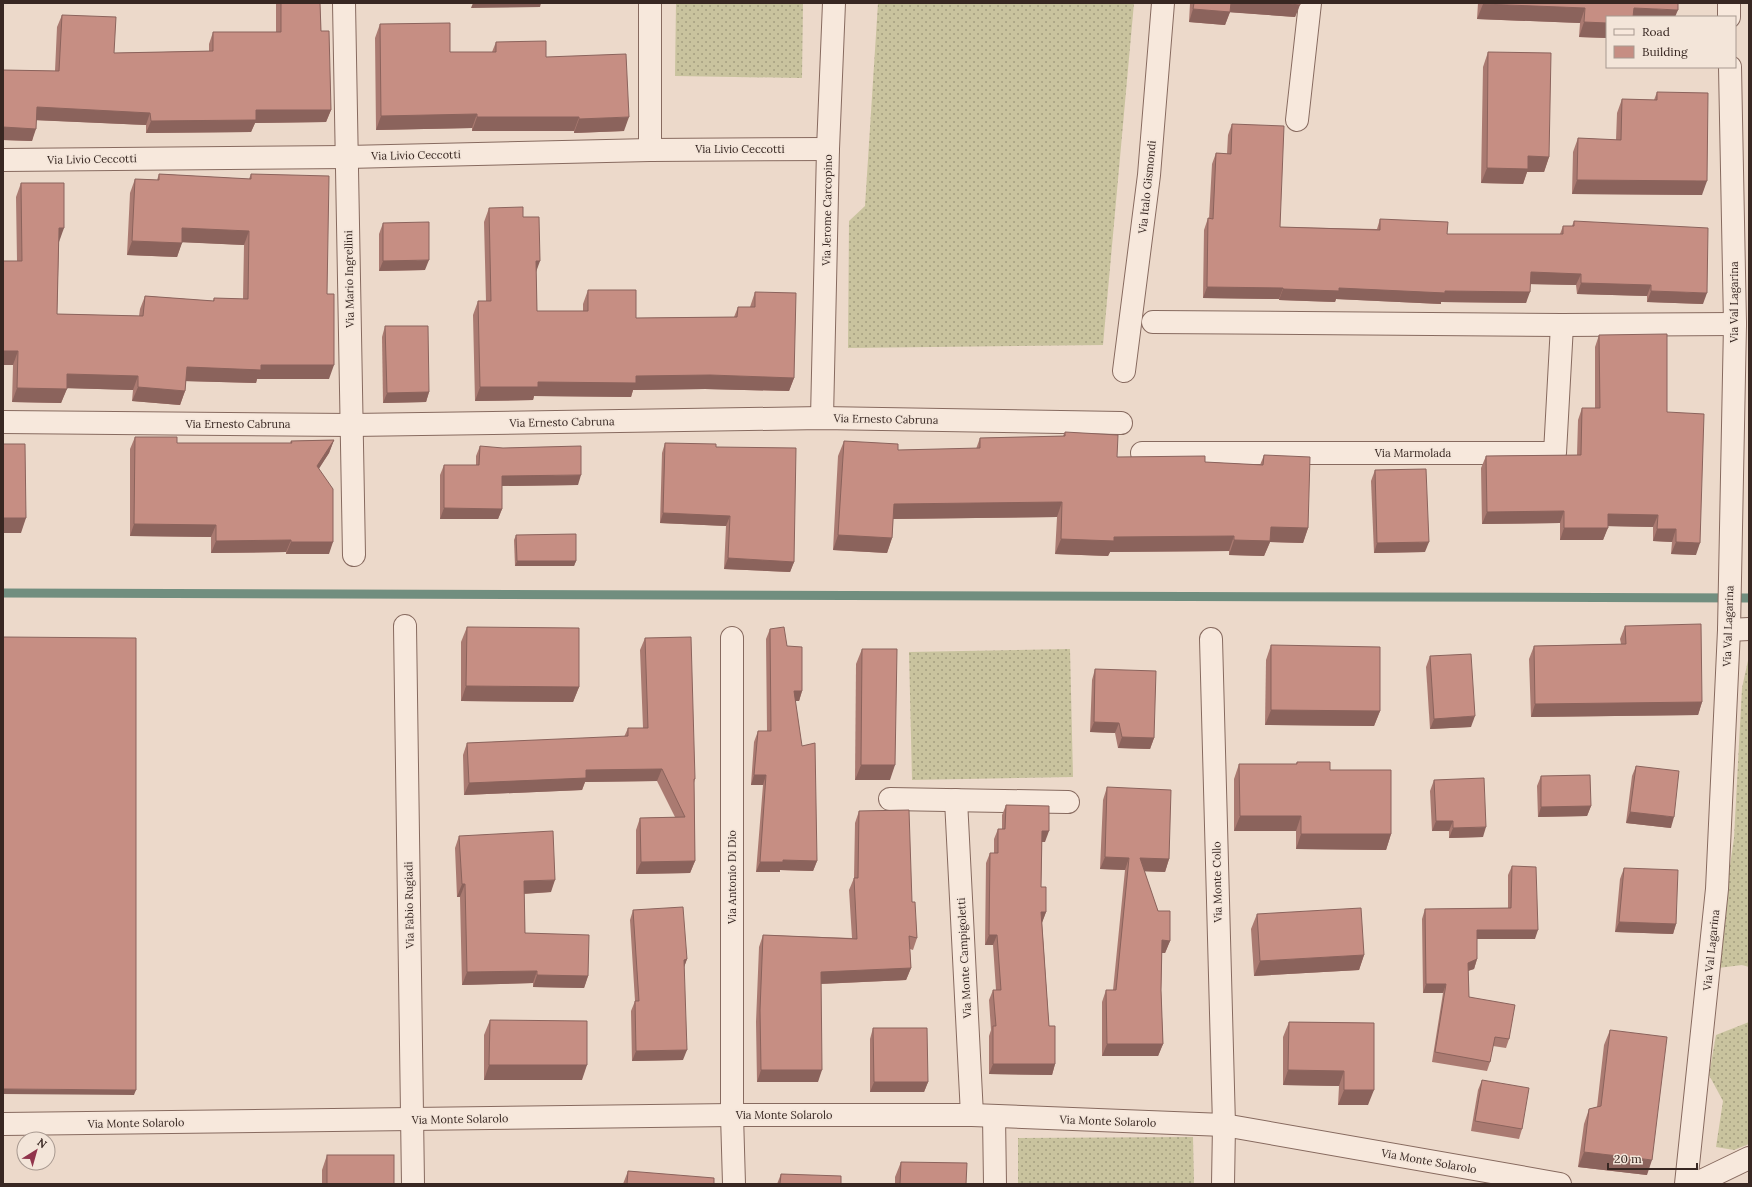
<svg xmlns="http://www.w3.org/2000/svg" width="1752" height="1187" font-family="Lora,serif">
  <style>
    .grass { fill: url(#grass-dots) }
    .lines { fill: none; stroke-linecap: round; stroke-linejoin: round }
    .stream { stroke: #718e7f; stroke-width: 9 }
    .street-casing { stroke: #876a5f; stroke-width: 24 }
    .street { stroke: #f7e8dc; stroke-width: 22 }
    .wall { fill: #aa7a71 }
    .shaded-wall { fill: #8b635c }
    .building { fill: #c68e83; stroke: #8b635c }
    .labels { text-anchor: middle; stroke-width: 3; stroke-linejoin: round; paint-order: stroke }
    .street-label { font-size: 11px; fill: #382722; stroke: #f3e5d9 }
  </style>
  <defs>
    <pattern id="grass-dots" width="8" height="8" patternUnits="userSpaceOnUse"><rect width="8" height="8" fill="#c9c39e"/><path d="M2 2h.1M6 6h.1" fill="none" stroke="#a49e80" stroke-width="1.8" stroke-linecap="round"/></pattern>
  </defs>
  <rect width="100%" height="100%" fill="#ecd9ca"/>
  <g class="grass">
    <path d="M 676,3 L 803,3 L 802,78 L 675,76 Z"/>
    <path d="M 878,3 L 1134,3 L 1103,345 L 848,348 L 849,221 L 865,206 Z"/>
    <path d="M 1070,649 L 1073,777 L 912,780 L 909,652 Z"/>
    <path d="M 1749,656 L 1749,967 L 1742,965 L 1718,968 L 1719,940 L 1734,838 L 1742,688 Z"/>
    <path d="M 1749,1022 L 1749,1144 L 1734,1150 L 1716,1147 L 1723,1101 L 1709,1075 L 1716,1035 Z"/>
    <path d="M 1193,1137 L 1194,1184 L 1018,1184 L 1018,1138 Z"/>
  </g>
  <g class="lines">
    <path class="stream" d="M 3,593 L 1749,598"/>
    <defs>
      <g id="street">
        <path d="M 344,3 L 354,555"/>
        <path d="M 1729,3 L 1729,17"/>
        <path d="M 1297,120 L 1310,3"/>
        <path d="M 650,150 L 650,3"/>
        <path d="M 3,160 L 347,157 L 650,150 L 828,149"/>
        <path d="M 1153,322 L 1562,325 L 1735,324"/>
        <path d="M 1124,371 L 1149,175 L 1163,3"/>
        <path d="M 822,418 L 828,149 L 834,3"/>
        <path d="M 3,422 L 352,425 L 822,418 L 1121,423"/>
        <path d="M 1142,453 L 1555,453 L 1562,325"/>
        <path d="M 405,626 L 413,1184"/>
        <path d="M 1729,630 L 1749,629"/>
        <path d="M 732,638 L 732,1115 L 734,1184"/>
        <path d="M 1211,639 L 1224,1125 L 1223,1184"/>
        <path d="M 890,799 L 1068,802"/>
        <path d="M 956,800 L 972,1115"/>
        <path d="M 994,1116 L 995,1184"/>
        <path d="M 3,1124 L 732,1115 L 972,1115 L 1224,1125 L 1560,1184"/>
        <path d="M 1686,1184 L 1717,889 L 1729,630 L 1735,324 L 1730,67"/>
        <path d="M 1695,1184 L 1749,1158"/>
      </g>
    </defs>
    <use href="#street" class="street-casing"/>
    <use href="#street" class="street"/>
  </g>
  <g class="wall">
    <path d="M 276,3 L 320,3 L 321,31 L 331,110 L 326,122 L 255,123 L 251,132 L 146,133 L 146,125 L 36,120 L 32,141 L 3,140 L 3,70 L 55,71 L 57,27 L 62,15 L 114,53 L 209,51 L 209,44 L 213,32 L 276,32 Z"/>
    <path d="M 1190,3 L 1300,3 L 1295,17 L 1230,12 L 1225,25 L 1189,22 Z"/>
    <path d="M 1478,3 L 1678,3 L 1607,17 L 1607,38 L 1579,37 L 1580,23 L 1477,19 Z"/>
    <path d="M 380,24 L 450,52 L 492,52 L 496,42 L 546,57 L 624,131 L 574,133 L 574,131 L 472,131 L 472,128 L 376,130 L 375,38 Z"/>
    <path d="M 1488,52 L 1549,157 L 1544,172 L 1527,172 L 1523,184 L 1481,183 L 1483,67 Z"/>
    <path d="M 1657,92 L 1702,195 L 1572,194 L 1573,152 L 1578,138 L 1616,140 L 1617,113 L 1622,99 L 1654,100 Z"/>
    <path d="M 1232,124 L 1280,227 L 1377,229 L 1380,219 L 1447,234 L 1560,234 L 1563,226 L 1572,226 L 1574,221 L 1703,304 L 1647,302 L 1647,296 L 1577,294 L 1576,285 L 1530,284 L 1526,303 L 1441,302 L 1441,304 L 1336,299 L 1335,302 L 1279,300 L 1279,299 L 1203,298 L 1204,230 L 1208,218 L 1209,219 L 1212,164 L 1216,153 L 1227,154 L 1228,135 Z"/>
    <path d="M 159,174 L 249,179 L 251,174 L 327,294 L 329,379 L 257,379 L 256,383 L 186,381 L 185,391 L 180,405 L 132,401 L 133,390 L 67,388 L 61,403 L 12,402 L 13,365 L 3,365 L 3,261 L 17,261 L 16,197 L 21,183 L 59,241 L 57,314 L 139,316 L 140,309 L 145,296 L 213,301 L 214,298 L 243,299 L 244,245 L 182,242 L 177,257 L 127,255 L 130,193 L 135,179 L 157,180 Z"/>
    <path d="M 489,208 L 523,217 L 536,273 L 537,311 L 583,311 L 583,304 L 588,290 L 636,318 L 734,317 L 738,307 L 750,307 L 755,292 L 794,378 L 789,391 L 705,389 L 633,390 L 631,397 L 534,396 L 533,400 L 475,401 L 473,315 L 478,301 L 486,301 L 484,222 Z"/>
    <path d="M 383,223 L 425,270 L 379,271 L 379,234 Z"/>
    <path d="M 385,326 L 429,392 L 426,402 L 383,403 L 382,337 Z"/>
    <path d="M 1599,335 L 1667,412 L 1696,555 L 1671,554 L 1672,542 L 1653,541 L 1653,527 L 1608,526 L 1603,540 L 1560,540 L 1560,523 L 1482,524 L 1481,468 L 1486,456 L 1577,455 L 1578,420 L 1582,408 L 1595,408 L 1595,347 Z"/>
    <path d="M 1065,432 L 1117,457 L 1205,462 L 1260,465 L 1264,455 L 1308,528 L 1303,543 L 1270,542 L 1264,556 L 1229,555 L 1229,551 L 1110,552 L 1108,556 L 1055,554 L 1057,517 L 893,519 L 892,538 L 887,553 L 833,550 L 838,456 L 844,441 L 898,450 L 976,449 L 980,438 L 1063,436 Z"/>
    <path d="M 135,437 L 177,443 L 290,443 L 291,441 L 334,440 L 329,453 L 319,468 L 329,554 L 286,554 L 286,552 L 211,553 L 211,537 L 130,536 L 130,449 Z"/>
    <path d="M 665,443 L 716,447 L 794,562 L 790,572 L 724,569 L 726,526 L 660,523 L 662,453 Z"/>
    <path d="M 480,446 L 578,485 L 502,486 L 502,509 L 498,519 L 440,519 L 440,475 L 444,465 L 476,465 L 476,456 Z"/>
    <path d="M 1375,470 L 1425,552 L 1374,553 L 1371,481 Z"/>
    <path d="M 516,535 L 576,561 L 574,566 L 515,566 L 514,540 Z"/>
    <path d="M 1625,626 L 1702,702 L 1698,715 L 1531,717 L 1529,659 L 1534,646 L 1621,644 L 1620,639 Z"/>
    <path d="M 467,627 L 579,687 L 573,702 L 461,701 L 461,642 Z"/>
    <path d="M 770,629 L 787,646 L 802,691 L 799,701 L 795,701 L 817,861 L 813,871 L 780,870 L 780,872 L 756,872 L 763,785 L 751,785 L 754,742 L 758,731 L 767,731 L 766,639 Z"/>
    <path d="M 645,638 L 695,779 L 694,783 L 695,861 L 690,873 L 636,874 L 636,830 L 640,818 L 675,817 L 657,781 L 585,782 L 582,790 L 464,795 L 463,755 L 467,743 L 624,737 L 628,728 L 643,728 L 640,650 Z"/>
    <path d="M 1271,645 L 1380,711 L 1374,726 L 1265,725 L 1266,660 Z"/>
    <path d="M 862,649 L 890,780 L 855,780 L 856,664 Z"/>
    <path d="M 1430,656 L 1471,727 L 1430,729 L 1426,667 Z"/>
    <path d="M 1095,669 L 1154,738 L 1150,749 L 1118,748 L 1115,733 L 1090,732 L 1092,680 Z"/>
    <path d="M 1297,762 L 1330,770 L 1391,834 L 1386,850 L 1296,849 L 1296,831 L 1234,831 L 1234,779 L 1239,764 L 1296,764 Z"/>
    <path d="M 1636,766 L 1671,828 L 1626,823 L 1632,776 Z"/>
    <path d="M 1541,776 L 1591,806 L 1587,816 L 1538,817 L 1537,786 Z"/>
    <path d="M 1434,780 L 1483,837 L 1449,838 L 1449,831 L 1432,831 L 1430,791 Z"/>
    <path d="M 1107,787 L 1169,859 L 1165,872 L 1144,871 L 1158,911 L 1170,941 L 1165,953 L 1162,953 L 1161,990 L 1163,1044 L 1158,1056 L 1102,1056 L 1102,1002 L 1106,990 L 1113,990 L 1125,870 L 1100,869 L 1103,800 Z"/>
    <path d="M 1006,805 L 1045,842 L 1042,842 L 1041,887 L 1046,912 L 1042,922 L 1049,1026 L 1055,1064 L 1052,1075 L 989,1074 L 989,1036 L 991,1030 L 989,1000 L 993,990 L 996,990 L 993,945 L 985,945 L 986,863 L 990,853 L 994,853 L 994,839 L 998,829 L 1002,829 L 1002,815 Z"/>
    <path d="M 859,811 L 912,902 L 917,938 L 913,950 L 910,949 L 911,968 L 906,980 L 821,984 L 818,1082 L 757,1082 L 756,1022 L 759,947 L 763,935 L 852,938 L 849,890 L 854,878 L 855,823 Z"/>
    <path d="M 459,836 L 551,892 L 524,894 L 525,933 L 588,976 L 584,988 L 533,987 L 533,983 L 462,985 L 460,897 L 457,897 L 455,848 Z"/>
    <path d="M 1512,866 L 1535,939 L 1477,939 L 1477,959 L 1474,969 L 1468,971 L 1469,997 L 1509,1039 L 1506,1048 L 1493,1046 L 1490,1062 L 1487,1071 L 1432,1062 L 1443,993 L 1423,993 L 1422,919 L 1425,909 L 1508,908 L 1508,875 Z"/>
    <path d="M 1624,868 L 1676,924 L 1673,934 L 1615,932 L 1620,879 Z"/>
    <path d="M 633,910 L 687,959 L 684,967 L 683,1060 L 632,1061 L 631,1011 L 635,1001 L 630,920 Z"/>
    <path d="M 1257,914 L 1364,955 L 1359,970 L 1254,976 L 1251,929 Z"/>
    <path d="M 490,1020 L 582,1080 L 484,1080 L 484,1035 Z"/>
    <path d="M 1289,1022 L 1374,1023 L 1368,1105 L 1338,1105 L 1339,1086 L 1283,1085 L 1283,1037 Z"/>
    <path d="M 873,1028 L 928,1082 L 924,1092 L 870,1092 L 870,1039 Z"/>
    <path d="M 1610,1030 L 1647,1175 L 1578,1167 L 1584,1124 L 1589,1109 L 1597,1107 L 1604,1045 Z"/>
    <path d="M 1482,1080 L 1522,1129 L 1519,1139 L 1471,1131 L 1478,1090 Z"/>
    <path d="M 327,1155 L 394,1184 L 322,1184 L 322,1170 Z"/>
    <path d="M 901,1162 L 966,1184 L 895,1184 L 895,1177 Z"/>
    <path d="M 628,1171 L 714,1184 L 623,1184 Z"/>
    <path d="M 781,1174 L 841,1184 L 777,1184 Z"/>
  </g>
  <g class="shaded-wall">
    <path d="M 473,3 L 541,3 L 540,7 L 471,8 Z"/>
    <path d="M 1229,3 L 1280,3 L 1300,5 L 1295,17 L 1226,12 Z"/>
    <path d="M 1483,4 L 1585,8 L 1580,23 L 1477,19 Z"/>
    <path d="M 1634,8 L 1678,10 L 1675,17 L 1630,17 Z"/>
    <path d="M 1193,9 L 1230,12 L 1225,25 L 1189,22 Z"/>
    <path d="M 1584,22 L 1607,23 L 1607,38 L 1579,37 Z"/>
    <path d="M 37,107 L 150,113 L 146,125 L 32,120 Z"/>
    <path d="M 256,110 L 331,110 L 326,122 L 255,123 L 251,132 L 146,133 L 151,121 Z"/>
    <path d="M 477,114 L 472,128 L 376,130 L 381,116 Z"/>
    <path d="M 477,117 L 579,117 L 574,131 L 472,131 Z"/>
    <path d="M 629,117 L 624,131 L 574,133 L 579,119 Z"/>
    <path d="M 3,127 L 36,129 L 32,141 L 3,140 Z"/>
    <path d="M 1528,156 L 1549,157 L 1544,172 L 1527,172 L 1523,184 L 1481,183 L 1487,168 Z"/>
    <path d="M 1577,180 L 1707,181 L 1702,195 L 1572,194 Z"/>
    <path d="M 59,228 L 64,228 L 59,242 Z"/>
    <path d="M 182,228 L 249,231 L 244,245 L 177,242 Z"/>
    <path d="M 132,241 L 182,243 L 177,257 L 127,255 Z"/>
    <path d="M 429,260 L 425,270 L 379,271 L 383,261 Z"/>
    <path d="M 536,261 L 540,261 L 535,275 Z"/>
    <path d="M 1531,272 L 1581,274 L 1576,285 L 1526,284 Z"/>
    <path d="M 1581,283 L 1651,285 L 1647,296 L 1577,294 Z"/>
    <path d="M 1207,287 L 1283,288 L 1279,299 L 1203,298 Z"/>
    <path d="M 1339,288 L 1445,291 L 1530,292 L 1526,303 L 1441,302 L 1441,304 L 1336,299 L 1335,302 L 1279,300 L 1283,289 Z"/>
    <path d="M 1651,291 L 1707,293 L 1703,304 L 1647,302 Z"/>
    <path d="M 3,351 L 18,351 L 13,365 L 3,365 Z"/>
    <path d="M 261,365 L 334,365 L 329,379 L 257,379 L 256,383 L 182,381 L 187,367 Z"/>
    <path d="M 67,374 L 138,376 L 133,390 L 62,388 Z"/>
    <path d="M 710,375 L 794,378 L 789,391 L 705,389 L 633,390 L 631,397 L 534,396 L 533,400 L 475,401 L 480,387 L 538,382 L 636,376 Z"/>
    <path d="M 138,387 L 185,391 L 180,405 L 132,401 Z"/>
    <path d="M 17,388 L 67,389 L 61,403 L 12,402 Z"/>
    <path d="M 429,392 L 426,402 L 383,403 L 387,393 Z"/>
    <path d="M 334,440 L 329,453 L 313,478 L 317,466 Z"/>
    <path d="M 581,475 L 578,485 L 499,486 L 502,476 Z"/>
    <path d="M 1062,502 L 1057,517 L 889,519 L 894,504 Z"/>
    <path d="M 444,508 L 502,509 L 498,519 L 440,519 Z"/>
    <path d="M 1564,511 L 1560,523 L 1482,524 L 1487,512 Z"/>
    <path d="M 663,513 L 730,516 L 726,526 L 660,523 Z"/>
    <path d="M 1608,514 L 1658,515 L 1653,527 L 1603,526 Z"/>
    <path d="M 3,518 L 26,518 L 21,533 L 3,533 Z"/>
    <path d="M 134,524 L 216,525 L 211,537 L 130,536 Z"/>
    <path d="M 1271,527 L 1308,528 L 1303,543 L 1270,542 L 1264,556 L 1229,555 L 1234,540 Z"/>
    <path d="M 1564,528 L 1608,528 L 1603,540 L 1560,540 Z"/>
    <path d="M 1657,529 L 1676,529 L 1672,542 L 1653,541 Z"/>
    <path d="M 838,535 L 892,538 L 887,553 L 833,550 Z"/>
    <path d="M 1234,536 L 1229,551 L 1110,552 L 1108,556 L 1055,554 L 1061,539 L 1114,537 Z"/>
    <path d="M 291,540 L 286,552 L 211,553 L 216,541 Z"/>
    <path d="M 291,542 L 333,542 L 329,554 L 286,554 Z"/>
    <path d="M 1429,542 L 1425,552 L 1374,553 L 1377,543 Z"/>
    <path d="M 1676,542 L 1700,543 L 1696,555 L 1671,554 Z"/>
    <path d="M 728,558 L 794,562 L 790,572 L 724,569 Z"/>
    <path d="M 517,561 L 576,561 L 574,566 L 515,566 Z"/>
    <path d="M 466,686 L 579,687 L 573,702 L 461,701 Z"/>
    <path d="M 794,691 L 802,691 L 799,701 L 790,701 Z"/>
    <path d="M 1702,702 L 1698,715 L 1531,717 L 1535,704 Z"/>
    <path d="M 1271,710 L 1380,711 L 1374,726 L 1265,725 Z"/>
    <path d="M 1475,716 L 1471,727 L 1430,729 L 1434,719 Z"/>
    <path d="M 1094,722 L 1119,723 L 1115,733 L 1090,732 Z"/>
    <path d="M 1122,737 L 1154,738 L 1150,749 L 1118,748 Z"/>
    <path d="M 861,765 L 895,765 L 890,780 L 855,780 Z"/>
    <path d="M 662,769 L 657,781 L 585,782 L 582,790 L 464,795 L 469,783 L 586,770 Z"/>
    <path d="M 754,775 L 766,775 L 763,785 L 751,785 Z"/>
    <path d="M 1591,806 L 1587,816 L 1538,817 L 1541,807 Z"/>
    <path d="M 1630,812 L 1674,817 L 1671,828 L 1626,823 Z"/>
    <path d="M 1240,816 L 1301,816 L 1296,831 L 1234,831 Z"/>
    <path d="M 1436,821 L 1453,821 L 1449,831 L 1432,831 Z"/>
    <path d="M 1486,827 L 1483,837 L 1449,838 L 1453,828 Z"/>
    <path d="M 1042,831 L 1049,831 L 1045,842 L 1038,842 Z"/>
    <path d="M 1301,834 L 1391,834 L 1386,850 L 1296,849 Z"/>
    <path d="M 1105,857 L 1129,858 L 1125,870 L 1100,869 Z"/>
    <path d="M 1140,858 L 1169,859 L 1165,872 L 1135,871 Z"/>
    <path d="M 783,860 L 817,861 L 813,871 L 780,870 L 780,872 L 756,872 L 760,862 Z"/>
    <path d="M 695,861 L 690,873 L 636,874 L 641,862 Z"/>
    <path d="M 555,880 L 551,892 L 519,894 L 524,881 Z"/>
    <path d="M 462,884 L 465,884 L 460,897 L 457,897 Z"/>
    <path d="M 1041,912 L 1046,912 L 1042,923 Z"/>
    <path d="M 1619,922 L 1676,924 L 1673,934 L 1615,932 Z"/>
    <path d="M 1477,930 L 1538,930 L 1535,939 L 1473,939 Z"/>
    <path d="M 989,935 L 997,935 L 993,945 L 985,945 Z"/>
    <path d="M 1162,940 L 1170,941 L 1165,953 L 1158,953 Z"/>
    <path d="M 1364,955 L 1359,970 L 1254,976 L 1260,961 Z"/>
    <path d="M 687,959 L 683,970 L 684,960 Z"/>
    <path d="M 1477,959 L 1474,969 L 1464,972 L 1468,963 Z"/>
    <path d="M 911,968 L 906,980 L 817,984 L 821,972 Z"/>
    <path d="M 537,971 L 533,983 L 462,985 L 467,972 Z"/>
    <path d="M 537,975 L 588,976 L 584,988 L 533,987 Z"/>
    <path d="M 1426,984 L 1446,984 L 1443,993 L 1423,993 Z"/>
    <path d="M 1107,1044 L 1163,1044 L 1158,1056 L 1102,1056 Z"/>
    <path d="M 687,1050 L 683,1060 L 632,1061 L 636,1051 Z"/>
    <path d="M 993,1064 L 1055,1064 L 1052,1075 L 989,1074 Z"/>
    <path d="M 489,1065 L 587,1065 L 582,1080 L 484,1080 Z"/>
    <path d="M 761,1070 L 822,1070 L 818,1082 L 757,1082 Z"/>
    <path d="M 1288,1070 L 1344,1071 L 1339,1086 L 1283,1085 Z"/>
    <path d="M 874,1082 L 928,1082 L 924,1092 L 870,1092 Z"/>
    <path d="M 3,1089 L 136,1090 L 134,1095 L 3,1094 Z"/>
    <path d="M 1344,1090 L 1374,1090 L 1368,1105 L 1338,1105 Z"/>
    <path d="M 1584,1152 L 1652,1160 L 1647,1175 L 1578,1167 Z"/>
  </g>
  <g class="building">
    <path d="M 281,3 L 320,3 L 321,31 L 329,31 L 331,110 L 256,110 L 256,120 L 151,121 L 150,113 L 37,107 L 36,129 L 3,127 L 3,70 L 59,71 L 62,15 L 116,17 L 114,53 L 213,51 L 213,32 L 281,32 Z"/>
    <path d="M 1194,3 L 1231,3 L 1230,12 L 1193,9 Z"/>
    <path d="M 1280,3 L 1300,3 L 1300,5 Z"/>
    <path d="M 1483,3 L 1678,3 L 1678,10 L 1634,8 L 1633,17 L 1607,17 L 1607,23 L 1584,22 L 1585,8 L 1483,4 Z"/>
    <path d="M 450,23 L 450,52 L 496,52 L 496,42 L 546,41 L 546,57 L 626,54 L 629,117 L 579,119 L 579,117 L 477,117 L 477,114 L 381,116 L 380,24 Z"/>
    <path d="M 1488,52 L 1551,53 L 1549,157 L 1528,156 L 1528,169 L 1487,168 Z"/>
    <path d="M 1657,92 L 1708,93 L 1707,181 L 1577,180 L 1578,138 L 1621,140 L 1622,99 L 1657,100 Z"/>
    <path d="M 1232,124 L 1284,126 L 1280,227 L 1380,230 L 1380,219 L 1448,222 L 1447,234 L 1563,234 L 1563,226 L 1574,226 L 1574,221 L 1708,228 L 1707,293 L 1651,291 L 1651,285 L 1581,283 L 1581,274 L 1531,272 L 1530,292 L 1445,291 L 1445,293 L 1339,288 L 1339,291 L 1283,289 L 1283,288 L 1207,287 L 1208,218 L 1213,219 L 1216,153 L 1231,154 Z"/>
    <path d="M 159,174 L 251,179 L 251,174 L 329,176 L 327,294 L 334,294 L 334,365 L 261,365 L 261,370 L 187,367 L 185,391 L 138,387 L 138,376 L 67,374 L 67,389 L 17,388 L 18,351 L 3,351 L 3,261 L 22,261 L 21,183 L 64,183 L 64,228 L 59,228 L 57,314 L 143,316 L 145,296 L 214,301 L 214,298 L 248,299 L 249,231 L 182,228 L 182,243 L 132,241 L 135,179 L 159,180 Z"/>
    <path d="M 523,207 L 523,217 L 539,217 L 540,261 L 536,261 L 537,311 L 588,311 L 588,290 L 636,290 L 636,318 L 737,317 L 738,307 L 755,307 L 755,292 L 796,293 L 794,378 L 710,375 L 636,376 L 636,383 L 538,382 L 538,387 L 480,387 L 478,301 L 491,301 L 489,208 Z"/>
    <path d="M 429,222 L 429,260 L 383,261 L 383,223 Z"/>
    <path d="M 385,326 L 428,326 L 429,392 L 387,393 Z"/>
    <path d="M 1667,334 L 1667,412 L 1704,414 L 1700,543 L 1676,542 L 1676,529 L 1657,529 L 1658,515 L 1608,514 L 1608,528 L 1564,528 L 1564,511 L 1487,512 L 1486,456 L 1581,455 L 1582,408 L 1600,408 L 1599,335 Z"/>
    <path d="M 1065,432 L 1118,435 L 1117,457 L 1205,456 L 1205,462 L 1263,465 L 1264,455 L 1310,457 L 1308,528 L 1271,527 L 1270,541 L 1234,540 L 1234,536 L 1114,537 L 1114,541 L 1061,539 L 1062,502 L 894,504 L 892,538 L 838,535 L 844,441 L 898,444 L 898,450 L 980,448 L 980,438 L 1065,436 Z"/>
    <path d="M 135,437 L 177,437 L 177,443 L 292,443 L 291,441 L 334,440 L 317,466 L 333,489 L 333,542 L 291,542 L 291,540 L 216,541 L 216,525 L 134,524 Z"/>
    <path d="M 665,443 L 716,444 L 716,447 L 796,448 L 794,562 L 728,558 L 730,516 L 663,513 Z"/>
    <path d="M 3,444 L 25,444 L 26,518 L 3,518 Z"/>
    <path d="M 480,446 L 503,448 L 581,446 L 581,475 L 502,476 L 502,509 L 444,508 L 444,465 L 479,465 Z"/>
    <path d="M 1426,469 L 1429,542 L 1377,543 L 1375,470 Z"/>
    <path d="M 576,534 L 576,561 L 517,561 L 516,535 Z"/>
    <path d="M 1701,624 L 1702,702 L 1535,704 L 1534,646 L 1626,644 L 1625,626 Z"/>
    <path d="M 467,627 L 579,628 L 579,687 L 466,686 Z"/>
    <path d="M 784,627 L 787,646 L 802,647 L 802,691 L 794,691 L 802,746 L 815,743 L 817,861 L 783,860 L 783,862 L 760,862 L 766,775 L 754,775 L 758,731 L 771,731 L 770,629 Z"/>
    <path d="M 3,637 L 136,638 L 136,1090 L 3,1089 Z"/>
    <path d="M 691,637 L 695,779 L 694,779 L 695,861 L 641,862 L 640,818 L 685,817 L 662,769 L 586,770 L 586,778 L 469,783 L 467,743 L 628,736 L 628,728 L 648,728 L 645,638 Z"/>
    <path d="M 1271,645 L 1380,647 L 1380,711 L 1271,710 Z"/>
    <path d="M 862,649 L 897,649 L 895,765 L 861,765 Z"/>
    <path d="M 1471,654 L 1475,716 L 1434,719 L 1430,656 Z"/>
    <path d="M 1095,669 L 1156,671 L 1154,738 L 1122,737 L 1119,723 L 1094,722 Z"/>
    <path d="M 1297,762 L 1330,762 L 1330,770 L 1391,770 L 1391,834 L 1301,834 L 1301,816 L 1240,816 L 1239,764 L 1297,764 Z"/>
    <path d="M 1636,766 L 1679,771 L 1674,817 L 1630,812 Z"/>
    <path d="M 1590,775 L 1591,806 L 1541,807 L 1541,776 Z"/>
    <path d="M 1484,778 L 1486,827 L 1453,828 L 1453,821 L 1436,821 L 1434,780 Z"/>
    <path d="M 1107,787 L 1171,790 L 1169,859 L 1140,858 L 1158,911 L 1170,911 L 1170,941 L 1162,940 L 1161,990 L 1163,1044 L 1107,1044 L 1106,990 L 1116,990 L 1129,858 L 1105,857 Z"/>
    <path d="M 1006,805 L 1049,806 L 1049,831 L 1042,831 L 1041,887 L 1046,887 L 1046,912 L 1041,912 L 1049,1026 L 1055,1026 L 1055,1064 L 993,1064 L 993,1026 L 996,1026 L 993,990 L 1001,990 L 997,935 L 989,935 L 990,853 L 998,853 L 998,829 L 1005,829 Z"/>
    <path d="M 909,810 L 912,902 L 915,902 L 917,938 L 909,936 L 911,968 L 821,972 L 822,1070 L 761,1070 L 760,1010 L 763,935 L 857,939 L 854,878 L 858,878 L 859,811 Z"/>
    <path d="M 553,831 L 555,880 L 524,881 L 525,933 L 589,935 L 588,976 L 537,975 L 537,971 L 467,972 L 465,884 L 462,884 L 459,836 Z"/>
    <path d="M 1512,866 L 1536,867 L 1538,930 L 1477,930 L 1477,959 L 1468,963 L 1469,997 L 1515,1005 L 1509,1039 L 1495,1037 L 1490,1062 L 1435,1052 L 1446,984 L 1426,984 L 1425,909 L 1511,908 Z"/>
    <path d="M 1624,868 L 1678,870 L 1676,924 L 1619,922 Z"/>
    <path d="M 683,907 L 687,959 L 684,960 L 687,1050 L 636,1051 L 635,1001 L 639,1001 L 633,910 Z"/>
    <path d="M 1361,908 L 1364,955 L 1260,961 L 1257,914 Z"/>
    <path d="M 490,1020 L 587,1021 L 587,1065 L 489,1065 Z"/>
    <path d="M 1289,1022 L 1374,1023 L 1374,1090 L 1344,1090 L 1344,1071 L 1288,1070 Z"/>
    <path d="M 873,1028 L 927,1028 L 928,1082 L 874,1082 Z"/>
    <path d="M 1610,1030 L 1667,1037 L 1652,1160 L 1584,1152 L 1589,1109 L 1601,1106 Z"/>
    <path d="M 1482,1080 L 1529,1088 L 1522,1129 L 1475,1121 Z"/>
    <rect x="327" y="1155" width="67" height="29"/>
    <path d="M 901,1162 L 967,1163 L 966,1184 L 900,1184 Z"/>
    <path d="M 628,1171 L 714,1178 L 714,1184 L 627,1184 Z"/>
    <path d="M 781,1174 L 841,1176 L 841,1184 L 780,1184 Z"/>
  </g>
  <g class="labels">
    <g class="street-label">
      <text x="740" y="153">Via Livio Ceccotti</text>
      <text transform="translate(416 155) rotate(-1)" y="4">Via Livio Ceccotti</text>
      <text transform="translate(92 159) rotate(-1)" y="4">Via Livio Ceccotti</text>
      <text transform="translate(1147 187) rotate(-84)" y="4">Via Italo Gismondi</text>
      <text transform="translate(827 210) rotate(-89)" y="4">Via Jerome Carcopino</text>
      <text transform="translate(349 279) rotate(-91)" y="4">Via Mario Ingrellini</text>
      <text transform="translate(1734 302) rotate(-90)" y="4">Via Val Lagarina</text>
      <text transform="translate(886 419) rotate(1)" y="4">Via Ernesto Cabruna</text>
      <text transform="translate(562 422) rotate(-1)" y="4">Via Ernesto Cabruna</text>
      <text x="238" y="428">Via Ernesto Cabruna</text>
      <text x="1413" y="457">Via Marmolada</text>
      <text transform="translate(1728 626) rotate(-88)" y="4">Via Val Lagarina</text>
      <text transform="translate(732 877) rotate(-90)" y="4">Via Antonio Di Dio</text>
      <text transform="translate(1217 882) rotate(-91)" y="4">Via Monte Collo</text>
      <text transform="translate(409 905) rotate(-91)" y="4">Via Fabio Rugiadi</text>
      <text transform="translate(1711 950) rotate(-84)" y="4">Via Val Lagarina</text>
      <text transform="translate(964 958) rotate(-93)" y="4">Via Monte Campigoletti</text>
      <text x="784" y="1119">Via Monte Solarolo</text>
      <text transform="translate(460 1119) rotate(-1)" y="4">Via Monte Solarolo</text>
      <text transform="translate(1108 1121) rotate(2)" y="4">Via Monte Solarolo</text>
      <text transform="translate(136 1123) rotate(-1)" y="4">Via Monte Solarolo</text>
      <text transform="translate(1429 1161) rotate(10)" y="4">Via Monte Solarolo</text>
    </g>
  </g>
  <rect width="1752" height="1187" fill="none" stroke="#382722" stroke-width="8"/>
  <rect x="1606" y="16" width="130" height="52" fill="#f3e5d9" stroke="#a89990"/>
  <rect x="1614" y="29" width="20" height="6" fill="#f7e8dc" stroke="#a89990"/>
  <text x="1642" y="36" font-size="12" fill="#382722">Road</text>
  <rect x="1614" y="46" width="20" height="12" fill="#c68e83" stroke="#a89990"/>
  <text x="1642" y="56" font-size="12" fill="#382722">Building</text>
  <g transform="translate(36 1151) rotate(37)"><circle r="19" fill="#f3e5d9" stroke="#a89990"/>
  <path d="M0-3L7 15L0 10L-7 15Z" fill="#91344c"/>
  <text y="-6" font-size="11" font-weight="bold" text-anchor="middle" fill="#382722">N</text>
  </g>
  <path d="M1608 1163v6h89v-6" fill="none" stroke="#382722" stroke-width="2"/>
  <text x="1614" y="1163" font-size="12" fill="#382722" stroke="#f3e5d9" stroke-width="3" paint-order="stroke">20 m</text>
</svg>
